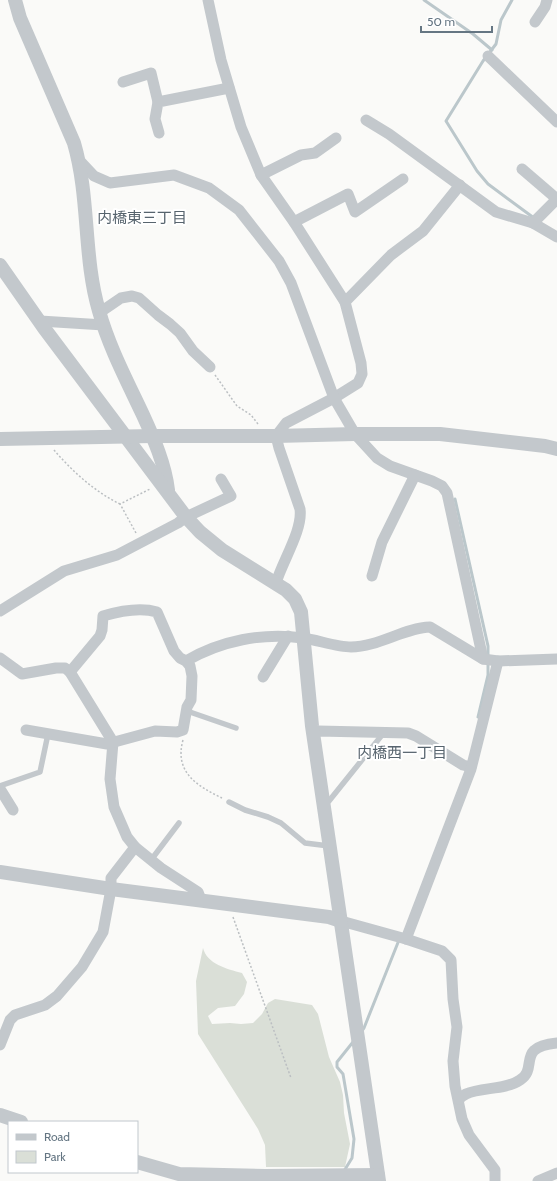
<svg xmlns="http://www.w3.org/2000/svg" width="557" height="1181" font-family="Cabin,'Noto Sans JP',sans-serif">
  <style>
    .green { fill: #dadfd7 }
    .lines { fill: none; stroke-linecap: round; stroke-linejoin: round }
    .stream { stroke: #bbc7cb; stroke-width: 3 }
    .path { stroke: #bbbfc2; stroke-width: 1.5; stroke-dasharray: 2 2; stroke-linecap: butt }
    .service { stroke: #c3c8cc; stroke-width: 5.5 }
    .minor { stroke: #c3c8cc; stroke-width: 11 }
    .tertiary { stroke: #c3c8cc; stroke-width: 14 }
    .labels { text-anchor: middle; stroke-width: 4; stroke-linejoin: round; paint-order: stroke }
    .neighbourhood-label { font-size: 15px; fill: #57646e; stroke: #fff }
  </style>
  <rect width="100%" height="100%" fill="#fafaf8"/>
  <path class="green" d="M 203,948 C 207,964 227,969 242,973 L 247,982 L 244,994 L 235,1006 L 218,1008 L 208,1016 L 212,1024 L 230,1023 L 241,1024 L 253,1023 L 262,1014 L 268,1003 L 275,999 L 312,1005 L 318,1014 L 329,1057 L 340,1082 L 343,1095 L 344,1113 L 350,1144 L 345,1167 L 266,1167 L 265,1145 L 258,1129 L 198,1034 L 196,981 Z"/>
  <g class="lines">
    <g class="stream">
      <path d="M 424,0 L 473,34 L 492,50"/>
      <path d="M 512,0 L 501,20 L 496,44 L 483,61 L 446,121 L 477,171 L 488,184 L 534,218"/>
      <path d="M 455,499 L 488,646 L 488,675 L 478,717"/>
      <path d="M 362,1031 L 364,1028 L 399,940"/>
      <path d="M 344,1171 L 352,1158 L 354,1139 L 343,1074 L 337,1067 L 337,1062 L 353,1042"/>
    </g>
    <g class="path">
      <path d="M 215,375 L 237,406 L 251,415 L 258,424"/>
      <path d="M 54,450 C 72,471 95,492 120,504"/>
      <path d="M 136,533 L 120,504 L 150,489"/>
      <path d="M 183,740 C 174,772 197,786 222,798"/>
      <path d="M 233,917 L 291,1078"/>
    </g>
    <g class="service">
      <path d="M 187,711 L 236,728"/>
      <path d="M 0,786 L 40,772 L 48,734"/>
      <path d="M 229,802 L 245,810 L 268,817 L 281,823 L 305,843 L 329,846"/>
      <path d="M 323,802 L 329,801 L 382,735 L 383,733"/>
      <path d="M 151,860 L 179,823"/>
    </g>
    <g class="minor">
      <path d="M 208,0 L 221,60 L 241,127 L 261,175 L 294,222 L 345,302 L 361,363 L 362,374 L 358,383 L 334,398 L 286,423 L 276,436 L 279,448 L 300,509 C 303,530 282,562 276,583"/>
      <path d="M 535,22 L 545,7 L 547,0"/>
      <path d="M 488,56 L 557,122"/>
      <path d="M 123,82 L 151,73 L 158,102"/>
      <path d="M 366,120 L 389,134 L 496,212 L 533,223 L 557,237"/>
      <path d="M 159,133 L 155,119 L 158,102 L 229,88"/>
      <path d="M 79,160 L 94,176 L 110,183 L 174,175 L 209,188 L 239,210 L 279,261 L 291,283 L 334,398 L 355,434 L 377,458 L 390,466 L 432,481 L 442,486 L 447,493 L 483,659"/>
      <path d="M 522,169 L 557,199"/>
      <path d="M 261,175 L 301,155 L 315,153 L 336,138"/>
      <path d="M 294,222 L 348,194 L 355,212 L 403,179"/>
      <path d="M 533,223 L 557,199"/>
      <path d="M 345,302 L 391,255 L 423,231 L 460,185"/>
      <path d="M 99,313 L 121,298 L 132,296 L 139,298 L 158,315 L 170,324 L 180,333 L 193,351 L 210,367"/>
      <path d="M 40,321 L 104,325"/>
      <path d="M 372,576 L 382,542 L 415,475"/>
      <path d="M 0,611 L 64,571 L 117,555 L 178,523 L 186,517 L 231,496 L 221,479"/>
      <path d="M 0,658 L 22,674 L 56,668 L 65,668 L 70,672 L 113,742 L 110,779 L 114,807 L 127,837 L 135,847 L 161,868 L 198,892 L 201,900"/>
      <path d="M 186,661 C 220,641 263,632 303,638 C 317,640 338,647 351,647 C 378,647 404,628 430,627 L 483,659 L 498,661 L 557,659"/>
      <path d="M 263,677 L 288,636"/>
      <path d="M 26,730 L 107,744 L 155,731 L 177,732 L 183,730 L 187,707 L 191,700 L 192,676 L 190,666 L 186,661 L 180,658 L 174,651 L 157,612 C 140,607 120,611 103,616 L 102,630 L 100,636 L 70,672"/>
      <path d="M 312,732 L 318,731 L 408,733 L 416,736 L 463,765 L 471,767"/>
      <path d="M 0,789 L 13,810"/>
      <path d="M 341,921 L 406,939 L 442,951 L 451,960 L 453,999 L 457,1027 L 453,1061 L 455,1086 L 462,1119 L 469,1135 L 495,1170 L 495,1181"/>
      <path d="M 406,939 L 471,769 L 498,661"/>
      <path d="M 0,1045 L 10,1020 L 15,1015 L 45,1005 L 57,996 L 82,967 L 103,932 L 111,889 L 111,878 L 135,847"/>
      <path d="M 459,1099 C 461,1097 464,1095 466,1094 C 481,1087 506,1090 520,1080 C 539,1068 515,1047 557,1043"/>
      <path d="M 538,1181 L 557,1173"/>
    </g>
    <g class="tertiary">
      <path d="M 15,0 L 20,18 L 74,143 C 90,198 83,257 99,311 C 109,347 127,381 143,415 C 154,439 165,464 168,490"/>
      <path d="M 0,265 L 44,328 L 186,517 L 200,532 L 222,550 L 286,590 L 295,599 L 301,612 L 312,726 L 379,1181"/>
      <path d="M 0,439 L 152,436 L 276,436 L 355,434 L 440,434 L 545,446 L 557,449"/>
      <path d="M 0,872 L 111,889 L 329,917 L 341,921"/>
      <path d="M 0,1115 L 21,1122"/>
      <path d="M 137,1162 L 179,1174 L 265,1176 L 378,1175"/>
    </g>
  </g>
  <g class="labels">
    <g class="neighbourhood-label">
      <text x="142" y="223">内橋東三丁目</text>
      <text x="402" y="758">内橋西一丁目</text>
    </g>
  </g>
  <rect x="8" y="1121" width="130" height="52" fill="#ffffff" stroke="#c1c8cd"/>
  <rect x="16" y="1134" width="20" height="6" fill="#c3c8cc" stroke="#c1c8cd"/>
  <text x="44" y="1141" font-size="12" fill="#657683">Road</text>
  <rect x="16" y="1151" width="20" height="12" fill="#dadfd7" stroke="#c1c8cd"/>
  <text x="44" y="1161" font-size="12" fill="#657683">Park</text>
  <path d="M421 26v6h71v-6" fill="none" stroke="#657683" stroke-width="2"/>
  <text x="427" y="26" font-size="12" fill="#657683" stroke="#ffffff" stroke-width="3" paint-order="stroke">50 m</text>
</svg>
